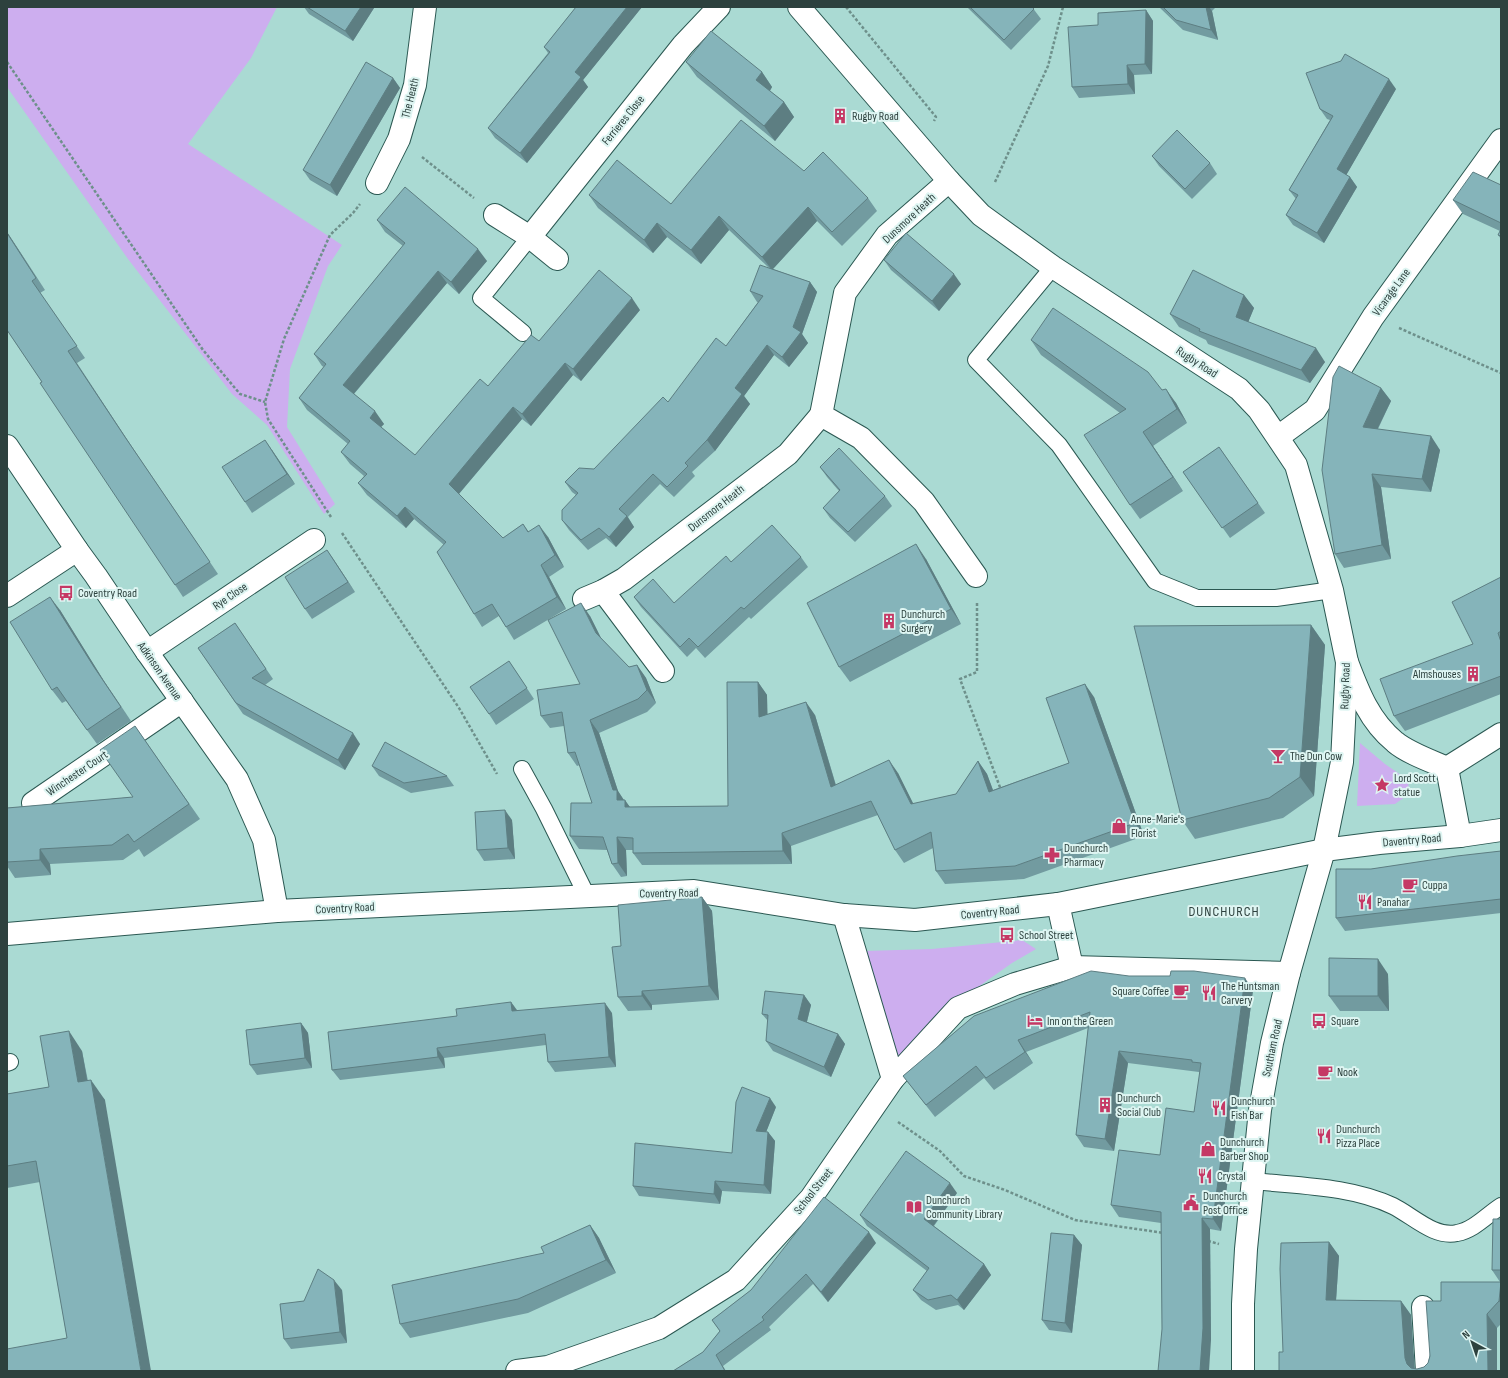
<svg xmlns="http://www.w3.org/2000/svg" width="1508" height="1378" font-family="'Sofia Sans Condensed',sans-serif">
  <style>
    .green { fill: #cdaeef }
    .lines { fill: none; stroke-linecap: round; stroke-linejoin: round }
    .lane-casing { stroke: #2b5852; stroke-width: 18 }
    .street-casing { stroke: #2b5852; stroke-width: 24 }
    .secondary-casing { stroke: #2b5852; stroke-width: 24 }
    .primary-casing { stroke: #2b5852; stroke-width: 24 }
    .path { stroke: #6e908b; stroke-width: 2.5; stroke-dasharray: 3 2; stroke-linecap: butt }
    .lane { stroke: #fff; stroke-width: 16 }
    .street { stroke: #fff; stroke-width: 22 }
    .secondary { stroke: #fff; stroke-width: 22 }
    .primary { stroke: #fff; stroke-width: 22 }
    .wall { fill: #729ba0 }
    .shaded-wall { fill: #5d7e82 }
    .building { fill: #85b4ba; stroke: #5d7e82 }
    .labels { text-anchor: middle; stroke-width: 4; stroke-linejoin: round; paint-order: stroke }
    .street-label { font-size: 12px; fill: #2d413e; stroke: #def5f2 }
    .poi-label { font-size: 12px; fill: #2d413e; stroke: #def5f2; text-anchor: start }
    .quarter-label { font-size: 14px; letter-spacing: 1px; fill: #2d413e; stroke: #def5f2 }
  </style>
  <rect width="100%" height="100%" fill="#aadad3"/>
  <g class="green">
    <path d="M 7,7 L 277,7 L 251,58 L 188,144 L 342,245 L 328,266 L 290,369 L 287,427 L 335,504 L 324,514 L 267,425 L 232,394 L 128,259 L 7,87 Z"/>
    <path d="M 1360,743 L 1385,764 L 1408,780 L 1409,794 L 1395,804 L 1357,806 Z"/>
    <path d="M 1022,940 L 1036,949 L 1012,963 L 954,1004 L 896,1066 L 864,951 L 932,949 Z"/>
  </g>
  <g class="lines">
    <defs>
      <g id="lane">
        <path d="M 1053,267 L 976,360 L 1059,445 L 1155,581 L 1197,598 L 1276,598 L 1332,590"/>
        <path d="M 523,333 L 481,298 L 530,237"/>
        <path d="M 522,769 L 544,809 L 587,896"/>
        <path d="M 7,1063 L 10,1062"/>
        <path d="M 1253,1181 C 1299,1186 1351,1186 1393,1206 C 1413,1216 1434,1238 1457,1233 C 1474,1230 1487,1215 1501,1206"/>
      </g>
      <g id="street">
        <path d="M 949,181 L 887,235 L 845,293 L 821,415 L 861,438 L 924,502 L 976,576"/>
        <path d="M 377,183 L 399,139 L 415,85 L 425,7"/>
        <path d="M 495,215 L 530,237 L 557,259"/>
        <path d="M 530,237 L 683,45 L 719,7"/>
        <path d="M 1278,437 L 1315,410 L 1373,317 L 1501,140"/>
        <path d="M 7,446 L 77,550 L 96,576 L 147,652 L 237,779 L 264,840 L 277,911"/>
        <path d="M 603,591 L 663,671"/>
        <path d="M 7,596 L 77,550"/>
        <path d="M 584,599 L 603,591 L 624,579 L 788,454 L 821,415"/>
        <path d="M 147,652 L 314,540"/>
        <path d="M 1347,662 C 1358,691 1369,721 1395,742 C 1408,753 1431,761 1447,768"/>
        <path d="M 1447,768 L 1460,836"/>
        <path d="M 1447,768 L 1501,734"/>
        <path d="M 33,803 L 182,701"/>
        <path d="M 1058,904 L 1072,967"/>
        <path d="M 844,915 L 893,1079"/>
        <path d="M 1423,1307 L 1427,1371"/>
        <path d="M 517,1371 L 548,1367 L 659,1328 L 736,1280 L 811,1198 L 893,1079 L 958,1008 L 1015,984 L 1072,967 L 1289,973"/>
      </g>
      <path id="secondary" d="M 7,934 L 277,911 L 694,891 L 844,915 L 915,920 L 1058,904 L 1324,850 L 1379,843 L 1460,836 L 1501,830"/>
      <path id="primary" d="M 799,7 L 949,181 L 981,215 L 1053,267 L 1239,389 L 1259,410 L 1296,465 L 1332,590 L 1347,662 L 1342,762 L 1324,850 L 1289,973 L 1272,1043 L 1260,1110 L 1246,1249 L 1243,1304 L 1243,1371"/>
    </defs>
    <use href="#lane" class="lane-casing"/>
    <use href="#street" class="street-casing"/>
    <use href="#secondary" class="secondary-casing"/>
    <use href="#primary" class="primary-casing"/>
    <g class="path">
      <path d="M 846,7 L 936,117 L 934,121"/>
      <path d="M 7,62 L 203,350 L 240,394 L 265,402"/>
      <path d="M 422,157 L 474,198"/>
      <path d="M 995,182 L 1048,66 L 1063,7"/>
      <path d="M 1399,328 L 1501,373"/>
      <path d="M 331,517 L 268,419 L 265,402 L 284,339 L 330,235 L 353,213 L 360,204"/>
      <path d="M 342,533 L 459,708 L 497,774"/>
      <path d="M 977,603 L 977,672 L 960,679 L 1001,790"/>
      <path d="M 898,1122 L 940,1151 L 964,1176 L 1005,1190 L 1075,1220 L 1164,1233"/>
      <path d="M 1208,1241 L 1219,1244"/>
    </g>
    <use href="#lane" class="lane"/>
    <use href="#street" class="street"/>
    <use href="#secondary" class="secondary"/>
    <use href="#primary" class="primary"/>
  </g>
  <g class="wall">
    <path d="M 304,7 L 373,7 L 374,8 L 353,41 L 309,14 Z"/>
    <path d="M 576,7 L 642,7 L 583,80 L 588,87 L 527,163 L 495,138 L 488,128 L 548,53 L 544,47 Z"/>
    <path d="M 967,7 L 1032,7 L 1041,19 L 1011,50 L 969,9 Z"/>
    <path d="M 1159,7 L 1216,7 L 1212,11 L 1218,40 L 1183,30 Z"/>
    <path d="M 1146,10 L 1153,21 L 1152,74 L 1134,75 L 1135,94 L 1079,98 L 1072,87 L 1098,25 Z"/>
    <path d="M 686,62 L 762,72 L 772,87 L 770,91 L 784,102 L 794,117 L 775,141 L 697,77 Z"/>
    <path d="M 393,78 L 400,88 L 337,196 L 310,180 L 303,170 Z"/>
    <path d="M 1396,89 L 1346,175 L 1350,177 L 1357,187 L 1324,243 L 1293,225 L 1286,215 L 1296,199 L 1289,190 L 1330,120 L 1327,119 L 1320,109 Z"/>
    <path d="M 1152,156 L 1210,163 L 1217,174 L 1192,199 L 1159,166 Z"/>
    <path d="M 804,171 L 868,198 L 877,211 L 842,246 L 817,221 L 773,269 L 810,282 L 817,292 L 802,334 L 808,343 L 789,367 L 774,355 L 744,396 L 750,404 L 715,451 L 692,472 L 695,476 L 674,497 L 660,484 L 628,517 L 634,527 L 616,547 L 606,538 L 588,550 L 569,530 L 562,520 L 576,495 L 572,492 L 565,482 L 594,469 L 668,402 L 726,346 L 758,302 L 757,302 L 750,291 L 769,268 L 729,230 L 701,264 L 667,237 L 653,253 L 598,208 L 589,195 L 671,204 Z"/>
    <path d="M 1501,185 L 1501,239 L 1498,235 L 1500,231 L 1463,214 L 1453,200 Z"/>
    <path d="M 377,220 L 487,261 L 459,294 L 447,283 L 354,394 L 384,424 L 381,427 L 415,455 L 488,386 L 539,341 L 640,310 L 581,381 L 573,375 L 531,426 L 522,419 L 459,494 L 503,538 L 523,524 L 529,532 L 548,537 L 564,567 L 549,577 L 566,609 L 514,640 L 506,627 L 499,616 L 482,627 L 474,614 L 444,545 L 414,519 L 406,528 L 367,495 L 358,483 L 364,476 L 350,464 L 341,452 L 348,444 L 307,410 L 299,398 L 324,367 L 322,366 L 314,354 L 403,246 L 385,232 Z"/>
    <path d="M 7,232 L 45,290 L 40,293 L 85,358 L 77,363 L 134,450 L 218,574 L 183,597 L 42,382 L 7,330 Z"/>
    <path d="M 884,260 L 961,284 L 939,311 L 891,270 Z"/>
    <path d="M 1231,289 L 1244,295 L 1254,308 L 1248,322 L 1325,362 L 1310,383 L 1208,344 L 1206,340 L 1179,327 L 1170,314 Z"/>
    <path d="M 1031,340 L 1162,390 L 1176,403 L 1187,423 L 1153,446 L 1183,491 L 1140,519 L 1130,505 L 1120,413 L 1041,355 Z"/>
    <path d="M 1381,388 L 1391,401 L 1378,429 L 1440,450 L 1431,492 L 1381,487 L 1391,559 L 1344,568 L 1335,554 Z"/>
    <path d="M 1219,447 L 1265,513 L 1230,538 L 1183,472 Z"/>
    <path d="M 272,450 L 295,484 L 252,513 L 245,502 Z"/>
    <path d="M 820,467 L 885,496 L 892,506 L 855,542 L 830,518 L 823,508 L 839,491 L 827,477 Z"/>
    <path d="M 327,550 L 355,592 L 312,619 L 305,609 Z"/>
    <path d="M 801,557 L 808,567 L 751,619 L 749,617 L 705,658 L 696,648 L 687,657 L 641,607 L 634,597 L 674,603 L 731,562 Z"/>
    <path d="M 926,559 L 961,624 L 850,682 L 839,667 Z"/>
    <path d="M 1501,577 L 1501,694 L 1405,731 L 1394,716 L 1473,644 Z"/>
    <path d="M 60,610 L 104,681 L 131,721 L 97,744 L 66,701 L 62,703 L 52,690 Z"/>
    <path d="M 590,616 L 601,638 L 629,667 L 637,665 L 646,678 L 656,703 L 647,712 L 599,733 L 618,791 L 624,800 L 630,807 L 728,806 L 758,682 L 767,695 L 767,715 L 815,715 L 836,785 L 898,773 L 913,804 L 956,794 L 978,761 L 987,774 L 993,790 L 1069,763 L 1094,697 L 1144,836 L 1024,879 L 945,884 L 936,871 L 933,848 L 904,863 L 895,850 L 878,815 L 791,846 L 792,864 L 642,865 L 633,853 L 633,850 L 626,850 L 627,876 L 621,877 L 612,864 L 607,850 L 579,849 L 570,836 L 592,803 L 580,765 L 577,766 L 568,753 L 564,726 L 550,728 L 541,716 L 580,684 Z"/>
    <path d="M 235,623 L 273,679 L 265,685 L 360,744 L 345,770 L 243,714 L 198,648 Z"/>
    <path d="M 1311,625 L 1325,645 L 1314,796 L 1283,818 L 1195,839 L 1182,820 Z"/>
    <path d="M 509,661 L 534,699 L 496,725 L 489,714 Z"/>
    <path d="M 135,726 L 200,819 L 144,857 L 139,849 L 123,860 L 50,864 L 51,875 L 15,878 L 7,866 L 7,808 L 133,797 Z"/>
    <path d="M 372,766 L 447,776 L 454,786 L 411,793 L 379,776 Z"/>
    <path d="M 512,820 L 515,859 L 484,861 L 477,850 Z"/>
    <path d="M 1501,851 L 1501,913 L 1345,931 L 1336,918 L 1371,869 Z"/>
    <path d="M 702,897 L 712,911 L 719,1000 L 652,1005 L 652,1010 L 628,1011 L 618,997 L 621,946 Z"/>
    <path d="M 1388,974 L 1389,1011 L 1340,1011 L 1329,996 Z"/>
    <path d="M 1253,990 L 1221,1231 L 1210,1229 L 1211,1340 L 1162,1329 L 1161,1223 L 1119,1217 L 1111,1205 L 1160,1155 L 1194,1112 L 1200,1073 L 1199,1072 L 1128,1063 L 1114,1151 L 1084,1147 L 1076,1135 L 1088,1028 L 1026,1052 L 1033,1063 L 994,1090 L 984,1078 L 935,1117 L 903,1076 L 974,1016 Z"/>
    <path d="M 804,995 L 811,1005 L 807,1022 L 838,1034 L 845,1044 L 831,1077 L 773,1051 L 766,1041 L 768,1021 L 762,1014 Z"/>
    <path d="M 511,1002 L 517,1010 L 612,1013 L 616,1067 L 555,1072 L 548,1062 L 546,1045 L 444,1058 L 445,1068 L 340,1080 L 332,1070 L 457,1016 Z"/>
    <path d="M 301,1023 L 308,1033 L 312,1068 L 257,1075 L 250,1065 Z"/>
    <path d="M 82,1051 L 88,1081 L 105,1100 L 67,1338 L 40,1182 L 7,1188 L 7,1094 L 49,1087 Z"/>
    <path d="M 776,1107 L 766,1132 L 768,1132 L 775,1141 L 771,1194 L 722,1191 L 720,1204 L 639,1196 L 633,1186 L 732,1153 Z"/>
    <path d="M 957,1193 L 934,1226 L 984,1264 L 991,1275 L 964,1310 L 958,1305 L 936,1310 L 921,1300 L 913,1290 L 927,1271 L 867,1226 L 860,1215 Z"/>
    <path d="M 1501,1219 L 1501,1324 L 1497,1328 L 1497,1371 L 1279,1371 L 1283,1352 L 1329,1242 L 1339,1256 L 1336,1301 L 1401,1301 L 1411,1315 L 1414,1369 L 1417,1369 L 1424,1367 L 1428,1363 L 1441,1301 L 1500,1282 L 1492,1270 Z"/>
    <path d="M 590,1225 L 599,1238 L 616,1273 L 528,1313 L 410,1338 L 400,1324 L 544,1253 Z"/>
    <path d="M 1074,1235 L 1082,1245 L 1072,1333 L 1049,1330 L 1042,1320 Z"/>
    <path d="M 876,1243 L 828,1302 L 813,1284 L 769,1327 L 771,1330 L 723,1366 L 726,1371 L 673,1371 L 703,1352 L 720,1331 L 712,1320 L 751,1290 Z"/>
    <path d="M 342,1290 L 347,1343 L 291,1349 L 284,1339 L 304,1301 Z"/>
  </g>
  <g class="shaded-wall">
    <path d="M 361,7 L 373,7 L 374,8 L 353,41 L 345,31 Z"/>
    <path d="M 627,7 L 642,7 L 583,80 L 588,87 L 527,163 L 520,153 L 575,72 Z"/>
    <path d="M 1206,7 L 1209,7 L 1212,11 L 1218,40 L 1211,30 Z"/>
    <path d="M 1146,10 L 1153,21 L 1152,74 L 1145,64 Z"/>
    <path d="M 1127,65 L 1134,75 L 1135,94 L 1128,84 Z"/>
    <path d="M 762,72 L 772,87 L 767,95 L 756,80 Z"/>
    <path d="M 393,78 L 400,88 L 337,196 L 330,185 Z"/>
    <path d="M 1389,79 L 1396,89 L 1344,179 L 1337,169 Z"/>
    <path d="M 784,102 L 794,117 L 775,141 L 764,126 Z"/>
    <path d="M 1350,177 L 1357,187 L 1324,243 L 1317,233 Z"/>
    <path d="M 808,207 L 817,221 L 772,270 L 762,257 Z"/>
    <path d="M 719,216 L 729,230 L 701,264 L 691,250 Z"/>
    <path d="M 657,223 L 667,237 L 653,253 L 644,240 Z"/>
    <path d="M 7,232 L 45,290 L 7,233 Z"/>
    <path d="M 478,249 L 487,261 L 459,294 L 451,282 Z"/>
    <path d="M 438,271 L 447,283 L 351,397 L 343,385 Z"/>
    <path d="M 954,274 L 961,284 L 939,311 L 932,301 Z"/>
    <path d="M 810,282 L 817,292 L 802,334 L 808,343 L 789,367 L 782,357 Z"/>
    <path d="M 1244,295 L 1254,308 L 1245,330 L 1236,317 Z"/>
    <path d="M 632,298 L 640,310 L 581,381 L 573,369 Z"/>
    <path d="M 767,345 L 774,355 L 744,396 L 750,404 L 715,451 L 707,440 L 735,388 Z"/>
    <path d="M 1316,348 L 1325,362 L 1310,383 L 1301,370 Z"/>
    <path d="M 68,351 L 134,450 L 218,574 L 125,437 Z"/>
    <path d="M 565,363 L 573,375 L 531,426 L 522,414 Z"/>
    <path d="M 1381,388 L 1391,401 L 1372,440 L 1363,427 Z"/>
    <path d="M 1166,389 L 1176,403 L 1187,423 L 1177,409 Z"/>
    <path d="M 513,407 L 522,419 L 457,496 L 449,484 Z"/>
    <path d="M 375,411 L 384,424 L 378,430 L 370,418 Z"/>
    <path d="M 1143,432 L 1153,446 L 1183,491 L 1173,477 Z"/>
    <path d="M 1431,436 L 1440,450 L 1431,492 L 1422,479 Z"/>
    <path d="M 265,440 L 272,450 L 295,484 L 287,474 Z"/>
    <path d="M 1372,474 L 1381,487 L 1391,559 L 1382,545 Z"/>
    <path d="M 405,507 L 414,519 L 406,528 L 397,516 Z"/>
    <path d="M 627,516 L 634,527 L 616,547 L 609,537 Z"/>
    <path d="M 539,525 L 548,537 L 564,567 L 555,555 Z"/>
    <path d="M 916,544 L 926,559 L 961,624 L 951,609 Z"/>
    <path d="M 327,550 L 334,560 L 355,592 L 348,582 Z"/>
    <path d="M 541,565 L 549,577 L 566,609 L 557,597 Z"/>
    <path d="M 50,597 L 60,610 L 104,681 L 131,721 L 94,667 Z"/>
    <path d="M 581,603 L 590,616 L 605,646 L 596,633 Z"/>
    <path d="M 1311,625 L 1325,645 L 1314,796 L 1300,777 Z"/>
    <path d="M 637,665 L 646,678 L 656,703 L 647,690 Z"/>
    <path d="M 758,682 L 767,695 L 768,730 L 759,717 Z"/>
    <path d="M 1085,684 L 1094,697 L 1144,836 L 1135,823 Z"/>
    <path d="M 806,702 L 815,715 L 840,800 L 831,787 Z"/>
    <path d="M 590,720 L 599,733 L 618,791 L 625,802 L 625,800 L 634,813 L 634,820 L 617,800 L 613,790 Z"/>
    <path d="M 353,733 L 360,744 L 345,770 L 338,760 Z"/>
    <path d="M 889,760 L 898,773 L 920,817 L 911,804 Z"/>
    <path d="M 978,761 L 987,774 L 998,804 L 989,792 Z"/>
    <path d="M 505,810 L 512,820 L 515,859 L 508,848 Z"/>
    <path d="M 782,833 L 791,846 L 792,864 L 783,851 Z"/>
    <path d="M 617,837 L 626,850 L 627,876 L 618,863 Z"/>
    <path d="M 40,849 L 50,864 L 51,875 L 40,860 Z"/>
    <path d="M 702,897 L 712,911 L 719,1000 L 709,986 Z"/>
    <path d="M 1378,959 L 1388,974 L 1389,1011 L 1378,996 Z"/>
    <path d="M 1245,978 L 1253,990 L 1221,1231 L 1213,1219 Z"/>
    <path d="M 642,991 L 652,1005 L 652,1010 L 642,996 Z"/>
    <path d="M 804,995 L 811,1005 L 805,1029 L 798,1019 Z"/>
    <path d="M 511,1002 L 518,1012 L 512,1011 Z"/>
    <path d="M 605,1003 L 612,1013 L 616,1067 L 609,1057 Z"/>
    <path d="M 301,1023 L 308,1033 L 312,1068 L 305,1058 Z"/>
    <path d="M 69,1031 L 82,1051 L 91,1102 L 78,1082 Z"/>
    <path d="M 838,1034 L 845,1044 L 831,1077 L 824,1067 Z"/>
    <path d="M 1018,1040 L 1026,1052 L 1033,1063 L 1025,1052 Z"/>
    <path d="M 437,1048 L 444,1058 L 445,1068 L 438,1057 Z"/>
    <path d="M 1119,1051 L 1128,1063 L 1114,1151 L 1105,1139 Z"/>
    <path d="M 91,1080 L 105,1100 L 151,1371 L 141,1371 Z"/>
    <path d="M 770,1098 L 776,1107 L 763,1140 L 756,1131 Z"/>
    <path d="M 768,1132 L 775,1141 L 771,1194 L 764,1185 Z"/>
    <path d="M 715,1181 L 722,1191 L 720,1204 L 714,1194 Z"/>
    <path d="M 950,1183 L 957,1193 L 931,1229 L 924,1219 Z"/>
    <path d="M 1202,1218 L 1210,1229 L 1211,1340 L 1209,1371 L 1200,1371 Z"/>
    <path d="M 590,1225 L 599,1238 L 616,1273 L 606,1260 Z"/>
    <path d="M 869,1232 L 876,1243 L 828,1302 L 821,1292 Z"/>
    <path d="M 1074,1235 L 1082,1245 L 1072,1333 L 1065,1323 Z"/>
    <path d="M 1329,1242 L 1339,1256 L 1335,1315 L 1326,1300 Z"/>
    <path d="M 984,1264 L 991,1275 L 964,1310 L 957,1300 Z"/>
    <path d="M 334,1280 L 342,1290 L 347,1343 L 340,1332 Z"/>
    <path d="M 1501,1284 L 1501,1304 L 1499,1301 Z"/>
    <path d="M 1401,1301 L 1411,1315 L 1415,1371 L 1407,1364 L 1405,1358 Z"/>
    <path d="M 1487,1314 L 1497,1328 L 1497,1371 L 1488,1371 Z"/>
  </g>
  <g class="building">
    <path d="M 307,7 L 361,7 L 345,31 Z"/>
    <path d="M 576,7 L 627,7 L 575,72 L 581,77 L 520,153 L 488,128 L 550,52 L 544,47 Z"/>
    <path d="M 970,7 L 1032,7 L 1034,9 L 1004,40 Z"/>
    <path d="M 1163,7 L 1206,7 L 1211,30 L 1176,20 Z"/>
    <path d="M 1146,10 L 1145,64 L 1127,65 L 1128,84 L 1072,87 L 1068,27 L 1098,25 L 1098,13 Z"/>
    <path d="M 711,31 L 762,72 L 756,80 L 784,102 L 764,126 L 686,62 Z"/>
    <path d="M 1345,54 L 1389,79 L 1337,169 L 1350,177 L 1317,233 L 1286,215 L 1298,195 L 1289,190 L 1333,116 L 1320,109 L 1306,73 L 1341,61 Z"/>
    <path d="M 366,62 L 393,78 L 330,185 L 303,170 Z"/>
    <path d="M 741,120 L 804,171 L 823,152 L 868,198 L 832,232 L 808,207 L 762,257 L 719,216 L 691,250 L 657,223 L 644,240 L 589,195 L 617,160 L 671,204 Z"/>
    <path d="M 1177,130 L 1210,163 L 1185,189 L 1152,156 Z"/>
    <path d="M 1473,172 L 1501,185 L 1501,223 L 1453,200 Z"/>
    <path d="M 405,187 L 478,249 L 451,282 L 438,271 L 343,385 L 375,411 L 370,418 L 415,455 L 480,379 L 488,386 L 531,335 L 539,341 L 599,270 L 632,298 L 573,369 L 565,363 L 522,414 L 513,407 L 449,484 L 503,538 L 523,524 L 528,532 L 539,525 L 555,555 L 541,565 L 557,597 L 506,627 L 492,604 L 474,614 L 437,552 L 446,542 L 405,507 L 397,516 L 358,483 L 367,474 L 341,452 L 350,441 L 299,398 L 326,364 L 314,354 L 405,243 L 377,220 Z"/>
    <path d="M 1501,229 L 1501,236 L 1498,235 Z"/>
    <path d="M 7,233 L 36,278 L 32,281 L 77,346 L 68,351 L 125,437 L 210,562 L 175,585 L 40,383 L 42,382 L 7,330 Z"/>
    <path d="M 906,233 L 954,274 L 932,301 L 884,260 Z"/>
    <path d="M 760,265 L 810,282 L 793,327 L 801,332 L 782,357 L 767,345 L 735,388 L 742,394 L 707,440 L 685,463 L 688,466 L 667,487 L 653,474 L 619,509 L 627,516 L 609,537 L 599,528 L 581,540 L 562,520 L 562,510 L 578,493 L 565,482 L 579,468 L 594,469 L 663,397 L 668,402 L 716,338 L 726,346 L 763,296 L 750,291 Z"/>
    <path d="M 1193,270 L 1231,289 L 1244,295 L 1236,317 L 1316,348 L 1301,370 L 1199,331 L 1200,329 L 1170,314 Z"/>
    <path d="M 1053,308 L 1148,372 L 1162,390 L 1166,389 L 1177,409 L 1143,432 L 1173,477 L 1130,505 L 1084,435 L 1126,409 L 1031,340 Z"/>
    <path d="M 1339,366 L 1381,388 L 1363,427 L 1431,436 L 1422,479 L 1372,474 L 1382,545 L 1335,554 L 1322,470 L 1333,377 Z"/>
    <path d="M 265,440 L 287,474 L 245,502 L 222,467 Z"/>
    <path d="M 1219,447 L 1258,503 L 1222,528 L 1183,472 Z"/>
    <path d="M 839,448 L 885,496 L 848,532 L 823,508 L 840,490 L 820,467 Z"/>
    <path d="M 772,525 L 801,557 L 744,609 L 741,607 L 698,647 L 689,638 L 680,647 L 634,597 L 653,579 L 674,603 L 726,556 L 731,562 Z"/>
    <path d="M 916,544 L 951,609 L 839,667 L 807,603 Z"/>
    <path d="M 327,550 L 348,582 L 305,609 L 285,577 Z"/>
    <path d="M 1501,577 L 1501,631 L 1498,633 L 1501,642 L 1501,676 L 1394,716 L 1380,679 L 1473,644 L 1452,602 Z"/>
    <path d="M 50,597 L 94,667 L 121,707 L 87,730 L 57,687 L 52,690 L 10,622 Z"/>
    <path d="M 581,603 L 596,633 L 629,667 L 637,665 L 647,690 L 638,699 L 590,720 L 613,790 L 617,790 L 617,800 L 625,800 L 625,807 L 728,806 L 727,682 L 758,682 L 759,717 L 806,702 L 831,787 L 889,760 L 911,804 L 956,794 L 978,761 L 989,792 L 1069,763 L 1046,698 L 1085,684 L 1135,823 L 1015,866 L 936,871 L 931,832 L 895,850 L 871,801 L 782,833 L 783,851 L 633,853 L 633,838 L 617,837 L 618,863 L 612,864 L 603,837 L 570,836 L 571,803 L 592,803 L 575,752 L 568,753 L 562,712 L 541,716 L 537,690 L 580,684 L 548,620 Z"/>
    <path d="M 235,623 L 266,669 L 252,678 L 353,733 L 338,760 L 236,703 L 198,648 Z"/>
    <path d="M 1311,625 L 1300,777 L 1269,798 L 1182,820 L 1134,626 Z"/>
    <path d="M 509,661 L 527,688 L 489,714 L 470,687 Z"/>
    <path d="M 135,726 L 189,804 L 134,842 L 128,834 L 112,845 L 40,849 L 40,860 L 7,862 L 7,808 L 133,797 L 100,750 Z"/>
    <path d="M 385,742 L 447,776 L 404,783 L 372,766 Z"/>
    <path d="M 505,810 L 508,848 L 477,850 L 475,812 Z"/>
    <path d="M 1501,851 L 1501,899 L 1336,918 L 1336,869 L 1371,869 L 1457,856 Z"/>
    <path d="M 702,897 L 709,986 L 642,991 L 642,996 L 618,997 L 612,947 L 621,946 L 618,905 Z"/>
    <path d="M 1329,958 L 1378,959 L 1378,996 L 1329,996 Z"/>
    <path d="M 1091,971 L 1129,976 L 1170,976 L 1171,971 L 1194,971 L 1245,978 L 1213,1219 L 1202,1218 L 1203,1328 L 1200,1371 L 1158,1371 L 1162,1329 L 1161,1212 L 1111,1205 L 1119,1150 L 1160,1155 L 1166,1108 L 1194,1112 L 1201,1063 L 1192,1062 L 1192,1060 L 1119,1051 L 1105,1139 L 1076,1135 L 1090,1012 L 1018,1040 L 1025,1052 L 986,1078 L 976,1066 L 926,1105 L 903,1076 L 974,1016 Z"/>
    <path d="M 765,991 L 804,995 L 798,1019 L 838,1034 L 824,1067 L 766,1041 L 768,1015 L 762,1014 Z"/>
    <path d="M 511,1002 L 512,1011 L 605,1003 L 609,1057 L 548,1062 L 545,1034 L 437,1048 L 438,1057 L 332,1070 L 328,1032 L 457,1016 L 456,1009 Z"/>
    <path d="M 301,1023 L 305,1058 L 250,1065 L 246,1030 Z"/>
    <path d="M 69,1031 L 78,1082 L 91,1080 L 141,1371 L 7,1371 L 7,1349 L 67,1338 L 36,1161 L 7,1166 L 7,1094 L 49,1087 L 40,1036 Z"/>
    <path d="M 742,1087 L 770,1098 L 756,1131 L 768,1132 L 764,1185 L 715,1181 L 714,1194 L 633,1186 L 635,1143 L 732,1153 L 736,1102 Z"/>
    <path d="M 906,1151 L 950,1183 L 924,1219 L 984,1264 L 957,1300 L 951,1295 L 928,1300 L 913,1290 L 929,1268 L 860,1215 Z"/>
    <path d="M 824,1197 L 869,1232 L 821,1292 L 806,1274 L 762,1317 L 764,1320 L 716,1355 L 725,1371 L 673,1371 L 703,1352 L 720,1331 L 712,1320 L 751,1290 Z"/>
    <path d="M 1493,1219 L 1501,1219 L 1501,1270 L 1492,1270 Z"/>
    <path d="M 590,1225 L 606,1260 L 518,1299 L 400,1324 L 392,1285 L 544,1253 L 541,1247 Z"/>
    <path d="M 1051,1233 L 1074,1235 L 1065,1323 L 1042,1320 Z"/>
    <path d="M 1329,1242 L 1326,1300 L 1401,1301 L 1405,1358 L 1407,1364 L 1411,1368 L 1417,1369 L 1424,1367 L 1428,1363 L 1430,1356 L 1426,1301 L 1441,1301 L 1441,1282 L 1501,1282 L 1499,1301 L 1487,1314 L 1488,1371 L 1279,1371 L 1279,1352 L 1283,1352 L 1280,1269 L 1281,1243 Z"/>
    <path d="M 318,1269 L 334,1280 L 340,1332 L 284,1339 L 280,1304 L 304,1301 Z"/>
  </g>
  <defs>
    <symbol id="building-bare" viewBox="-9 -9 18 18"><path d="M-4-6H4V6H1V3H-1V6H-4ZM-2.5-4.3h1.7v1.8h-1.7ZM.8-4.3h1.7v1.8H.8ZM-2.5-1h1.7V.8h-1.7ZM.8-1h1.7V.8H.8Z" fill="#c53865" stroke="#def5f2" stroke-width="2.5" paint-order="stroke"/></symbol>
    <symbol id="bus-bare" viewBox="-9 -9 18 18"><path d="M-5-6H5V4H4V6H2V4H-2V6H-4V4H-5ZM-3.5-4V0h7V-4ZM-3.5 1.2v1.5H-2V1.2ZM2 1.2v1.5H3.5V1.2Z" fill="#c53865" stroke="#def5f2" stroke-width="2.5" paint-order="stroke"/></symbol>
    <symbol id="bar-bare" viewBox="-9 -9 18 18"><path d="M-6-5H6L.8 .8V4.5H3.5V6h-7V4.5H-.8V.8Z" fill="#c53865" stroke="#def5f2" stroke-width="2.5" paint-order="stroke"/></symbol>
    <symbol id="sight-bare" viewBox="-9 -9 18 18"><path d="M0-6L1.8-2.2L6-1.7L2.9 1.2L3.7 5.4L0 3.3L-3.7 5.4L-2.9 1.2L-6-1.7L-1.8-2.2Z" fill="#c53865" stroke="#def5f2" stroke-width="2.5" paint-order="stroke"/></symbol>
    <symbol id="shop-bare" viewBox="-9 -9 18 18"><path d="M-5-2.5h2.3a2.7 3.5 0 0 1 5.4 0H5L5.5 6h-11ZM-1.5-2.5h3a1.5 2.3 0 0 0-3 0Z" fill="#c53865" stroke="#def5f2" stroke-width="2.5" paint-order="stroke"/></symbol>
    <symbol id="pharmacy-bare" viewBox="-9 -9 18 18"><path d="M-2-6h4v4h4v4h-4v4h-4v-4h-4v-4h4Z" fill="#c53865" stroke="#def5f2" stroke-width="2.5" paint-order="stroke"/></symbol>
    <symbol id="cafe-bare" viewBox="-9 -9 18 18"><path d="M-5.5-4.5H6V0H3Q3 3.5 0 3.5H-2.5Q-5.5 3.5-5.5 0ZM3-3.2v2h1.7v-2ZM-6 4.5H4V6H-6Z" fill="#c53865" stroke="#def5f2" stroke-width="2.5" paint-order="stroke"/></symbol>
    <symbol id="restaurant-bare" viewBox="-9 -9 18 18"><path d="M-5-6h1v4h1v-4h1v4h1v-4h1v5L-1.5 .5V6h-2V.5L-5-1ZM5-6V6H3V1.5H1.5Q1.5-4 5-6Z" fill="#c53865" stroke="#def5f2" stroke-width="2.5" paint-order="stroke"/></symbol>
    <symbol id="hotel-bare" viewBox="-9 -9 18 18"><path d="M-6-4.5h1.5V1H6V5H4.5V3h-9V5H-6ZM-4 0a1.8 1.8 0 1 1 3.6 0ZM.5 0V-2.5h3Q6-2.5 6 0Z" fill="#c53865" stroke="#def5f2" stroke-width="2.5" paint-order="stroke"/></symbol>
    <symbol id="civic-bare" viewBox="-9 -9 18 18"><path d="M-.6-6.5H3V-4.5H.6V-3L4-1V1h2V6H-6V1h2V-1L-.6-3ZM-1.2 2.5V6h2.4V2.5Z" fill="#c53865" stroke="#def5f2" stroke-width="2.5" paint-order="stroke"/></symbol>
    <symbol id="library-bare" viewBox="-9 -9 18 18"><path d="M-6-4Q-3-5.5-.7-3.5V5Q-3 3-6 4ZM6-4Q3-5.5 .7-3.5V5Q3 3 6 4Z" fill="#c53865" stroke="#def5f2" stroke-width="2.5" paint-order="stroke"/></symbol>
  </defs>
  <g fill-rule="evenodd">
    <use href="#building-bare" x="829" y="105" width="22" height="22"/>
    <use href="#bus-bare" x="55" y="582" width="22" height="22"/>
    <use href="#building-bare" x="878" y="610" width="22" height="22"/>
    <use href="#building-bare" x="1462" y="663" width="22" height="22"/>
    <use href="#bar-bare" x="1267" y="745" width="22" height="22"/>
    <use href="#sight-bare" x="1371" y="774" width="22" height="22"/>
    <use href="#shop-bare" x="1108" y="815" width="22" height="22"/>
    <use href="#pharmacy-bare" x="1041" y="844" width="22" height="22"/>
    <use href="#cafe-bare" x="1399" y="874" width="22" height="22"/>
    <use href="#restaurant-bare" x="1354" y="891" width="22" height="22"/>
    <use href="#bus-bare" x="996" y="924" width="22" height="22"/>
    <use href="#cafe-bare" x="1170" y="980" width="22" height="22"/>
    <use href="#restaurant-bare" x="1198" y="982" width="22" height="22"/>
    <use href="#hotel-bare" x="1024" y="1010" width="22" height="22"/>
    <use href="#bus-bare" x="1308" y="1010" width="22" height="22"/>
    <use href="#cafe-bare" x="1314" y="1061" width="22" height="22"/>
    <use href="#building-bare" x="1094" y="1094" width="22" height="22"/>
    <use href="#restaurant-bare" x="1208" y="1097" width="22" height="22"/>
    <use href="#restaurant-bare" x="1313" y="1125" width="22" height="22"/>
    <use href="#shop-bare" x="1197" y="1138" width="22" height="22"/>
    <use href="#restaurant-bare" x="1194" y="1165" width="22" height="22"/>
    <use href="#civic-bare" x="1180" y="1192" width="22" height="22"/>
    <use href="#library-bare" x="903" y="1196" width="22" height="22"/>
  </g>
  <g class="labels">
    <g class="street-label">
      <text transform="translate(410 98) rotate(-76)" y="4">The Heath</text>
      <text transform="translate(623 120) rotate(-51)" y="4">Ferrieres Close</text>
      <text transform="translate(909 218) rotate(-43)" y="4">Dunsmore Heath</text>
      <text transform="translate(1391 292) rotate(-54)" y="4">Vicarage Lane</text>
      <text transform="translate(1197 362) rotate(33)" y="4">Rugby Road</text>
      <text transform="translate(716 508) rotate(-38)" y="4">Dunsmore Heath</text>
      <text transform="translate(230 596) rotate(-34)" y="4">Rye Close</text>
      <text transform="translate(160 671) rotate(55)" y="4">Adkinson Avenue</text>
      <text transform="translate(1345 686) rotate(-88)" y="4">Rugby Road</text>
      <text transform="translate(77 773) rotate(-34)" y="4">Winchester Court</text>
      <text transform="translate(1412 840) rotate(-5)" y="4">Daventry Road</text>
      <text transform="translate(669 893) rotate(-1)" y="4">Coventry Road</text>
      <text transform="translate(345 908) rotate(-3)" y="4">Coventry Road</text>
      <text transform="translate(990 912) rotate(-6)" y="4">Coventry Road</text>
      <text transform="translate(1272 1048) rotate(-78)" y="4">Southam Road</text>
      <text transform="translate(813 1191) rotate(-52)" y="4">School Street</text>
    </g>
    <g class="poi-label">
      <text x="852" y="120">Rugby Road</text>
      <text x="78" y="597">Coventry Road</text>
      <text x="901" y="618">Dunchurch<tspan x="901" dy="14">Surgery</tspan></text>
      <text x="1461" y="678" text-anchor="end">Almshouses</text>
      <text x="1290" y="760">The Dun Cow</text>
      <text x="1394" y="782">Lord Scott<tspan x="1394" dy="14">statue</tspan></text>
      <text x="1131" y="823">Anne-Marie's<tspan x="1131" dy="14">Florist</tspan></text>
      <text x="1064" y="852">Dunchurch<tspan x="1064" dy="14">Pharmacy</tspan></text>
      <text x="1422" y="889">Cuppa</text>
      <text x="1377" y="906">Panahar</text>
      <text x="1019" y="939">School Street</text>
      <text x="1221" y="990">The Huntsman<tspan x="1221" dy="14">Carvery</tspan></text>
      <text x="1169" y="995" text-anchor="end">Square Coffee</text>
      <text x="1047" y="1025">Inn on the Green</text>
      <text x="1331" y="1025">Square</text>
      <text x="1337" y="1076">Nook</text>
      <text x="1117" y="1102">Dunchurch<tspan x="1117" dy="14">Social Club</tspan></text>
      <text x="1231" y="1105">Dunchurch<tspan x="1231" dy="14">Fish Bar</tspan></text>
      <text x="1336" y="1133">Dunchurch<tspan x="1336" dy="14">Pizza Place</tspan></text>
      <text x="1220" y="1146">Dunchurch<tspan x="1220" dy="14">Barber Shop</tspan></text>
      <text x="1217" y="1180">Crystal</text>
      <text x="1203" y="1200">Dunchurch<tspan x="1203" dy="14">Post Office</tspan></text>
      <text x="926" y="1204">Dunchurch<tspan x="926" dy="14">Community Library</tspan></text>
    </g>
    <g class="quarter-label">
      <text x="1224" y="916">DUNCHURCH</text>
    </g>
  </g>
  <rect width="1508" height="1378" fill="none" stroke="#2d413e" stroke-width="16"/>
  <g transform="translate(1472 1342) rotate(320)" stroke="#def5f2" stroke-width="3" paint-order="stroke">
  <path d="M0-3L7 15L0 10L-7 15Z" fill="#2d413e"/>
  <text y="-6" font-size="11" font-weight="bold" text-anchor="middle" fill="#2d413e">N</text>
  </g>
</svg>
